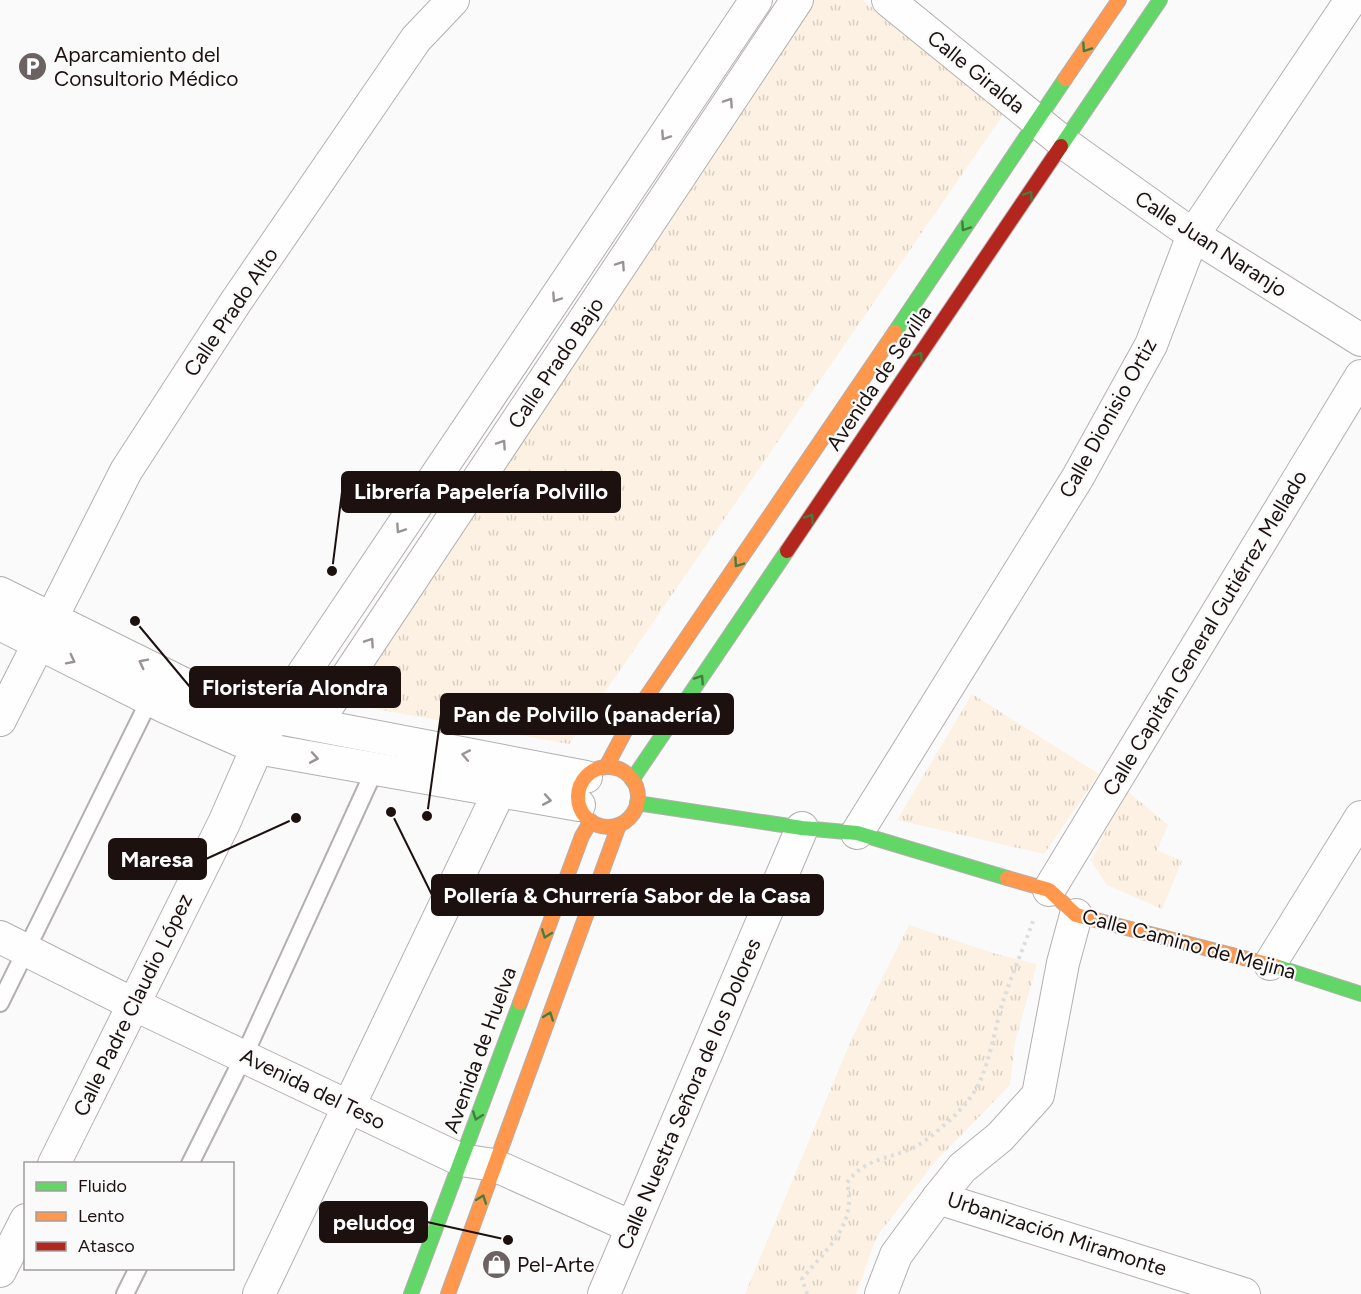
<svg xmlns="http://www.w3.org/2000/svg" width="1361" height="1294" font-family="Figtree,sans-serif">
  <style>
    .grass { fill: url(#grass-tufts) }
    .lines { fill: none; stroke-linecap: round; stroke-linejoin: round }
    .lane-casing { stroke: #b5afaf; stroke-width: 20 }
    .street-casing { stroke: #b5afaf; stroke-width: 34 }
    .fast-casing { stroke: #b5afaf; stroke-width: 16 }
    .slow-casing { stroke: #b5afaf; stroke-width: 16 }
    .jam-casing { stroke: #b5afaf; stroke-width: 16 }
    .path { stroke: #dedddd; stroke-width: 4; stroke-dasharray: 3 4.5; stroke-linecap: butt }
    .lane { stroke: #fefefe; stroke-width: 16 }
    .street { stroke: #fefefe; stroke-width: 32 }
    .fast { stroke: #63d668; stroke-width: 14 }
    .slow { stroke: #ff974d; stroke-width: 14 }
    .jam { stroke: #b3261e; stroke-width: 14 }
    .oneway { stroke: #447d40 }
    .oneway2 { stroke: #999393 }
    .labels { text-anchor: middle; stroke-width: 4.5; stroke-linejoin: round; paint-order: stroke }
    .poi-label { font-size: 21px; fill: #1d1110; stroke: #fafafa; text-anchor: start }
    .street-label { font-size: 21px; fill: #1d1110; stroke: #fafafa }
    .leader { fill: none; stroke: #1d1110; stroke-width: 2 }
    .callout-dot { fill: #1d1110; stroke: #fafafa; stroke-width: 2 }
    .callout { fill: #1d1110; stroke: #1d1110; stroke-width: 2 }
    .callout-label { font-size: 22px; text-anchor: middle; font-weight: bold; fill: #fff }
  </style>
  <defs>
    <pattern id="grass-tufts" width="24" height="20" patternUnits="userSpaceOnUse" patternTransform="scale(1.5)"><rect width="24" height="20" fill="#fcf1e2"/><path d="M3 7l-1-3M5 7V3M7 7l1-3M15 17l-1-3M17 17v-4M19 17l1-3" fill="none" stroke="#d8cec1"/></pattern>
  </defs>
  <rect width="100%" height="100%" fill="#fafafa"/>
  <g class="grass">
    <path d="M 812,0 L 863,0 L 1003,115 L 569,744 L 343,703 Z"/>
    <path d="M 972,694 L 1099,774 L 1044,854 L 897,820 Z"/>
    <path d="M 1126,790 L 1168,825 L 1157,850 L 1182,861 L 1162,909 L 1107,885 L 1091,861 Z"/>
    <path d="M 909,925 L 996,954 L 1037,964 L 1015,1042 L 1010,1085 L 934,1163 L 877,1236 L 856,1294 L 745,1294 L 852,1038 Z"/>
  </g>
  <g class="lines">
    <defs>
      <g id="lane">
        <path d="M 0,1003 L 150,699"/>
        <path d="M 190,1164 L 244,1056 L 375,769"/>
        <path d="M 125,1294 L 138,1268"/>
      </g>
      <g id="street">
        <path d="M 888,0 L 1064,143 L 1193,235 L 1361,340"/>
        <path d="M 0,593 L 188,686 L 253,713 L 586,777"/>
        <path d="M 0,624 L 167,708 L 257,748 L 579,805"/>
        <path d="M 0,720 L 126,471 L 235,303 L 416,39 L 453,0"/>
        <path d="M 315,725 L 797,0"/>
        <path d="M 857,833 L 1078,477 L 1151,345 L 1193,235 L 1351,0"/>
        <path d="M 1049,890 L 1361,376"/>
        <path d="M 0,937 L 133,1004 L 461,1160 L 494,1165 L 632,1227"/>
        <path d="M 1270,964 L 1361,817"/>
        <path d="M 54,1164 L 224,823 L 257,748 L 274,717 L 756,0"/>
        <path d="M 938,1198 L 1244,1294"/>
        <path d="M 0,1271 L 26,1220"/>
        <path d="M 259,1294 L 499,792 L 504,772"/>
        <path d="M 604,1294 L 802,828"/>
        <path d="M 881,1294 L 896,1255 L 938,1198 L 962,1168 L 1000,1137 L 1038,1095 L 1063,963 L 1076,915"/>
      </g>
      <g id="fast">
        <path d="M 1061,146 L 1160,0"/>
        <path d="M 895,332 L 1065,79"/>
        <path d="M 632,780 L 787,551"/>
        <path d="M 637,803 L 802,828 L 857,833 L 1007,878"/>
        <path d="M 1275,966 L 1361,994"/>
        <path d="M 411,1294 L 520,1003"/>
      </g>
      <g id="slow">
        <path d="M 1065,79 L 1119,0"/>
        <path d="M 606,767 L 632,718 L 895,332"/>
        <circle cx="608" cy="797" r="30"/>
        <path d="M 1007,878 L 1049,890 L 1076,915 L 1275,966"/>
        <path d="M 520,1003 L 582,836 L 591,821"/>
        <path d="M 448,1294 L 619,825"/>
      </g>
      <path id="jam" d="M 787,551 L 1061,146"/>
    </defs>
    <use href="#lane" class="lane-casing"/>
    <use href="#street" class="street-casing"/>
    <use href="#fast" class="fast-casing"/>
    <use href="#slow" class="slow-casing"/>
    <use href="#jam" class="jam-casing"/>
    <path class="path" d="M 807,1294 L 802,1279 C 825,1250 858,1225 847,1183 C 866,1154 900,1160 926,1140 C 947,1124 971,1103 981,1079 C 993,1050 996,1019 1007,990 C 1015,967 1025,944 1033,921"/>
    <use href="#lane" class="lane"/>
    <use href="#street" class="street"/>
    <use href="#fast" class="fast"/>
    <use href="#slow" class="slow"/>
    <use href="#jam" class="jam"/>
  </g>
  <defs><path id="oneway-chevron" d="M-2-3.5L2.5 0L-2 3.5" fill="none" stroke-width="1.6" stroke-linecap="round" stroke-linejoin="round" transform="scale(1.5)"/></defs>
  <g class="oneway">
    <use href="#oneway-chevron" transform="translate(1086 48) rotate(124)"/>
    <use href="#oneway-chevron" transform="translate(1029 195) rotate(-56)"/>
    <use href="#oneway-chevron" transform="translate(965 227) rotate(124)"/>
    <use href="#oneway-chevron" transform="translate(919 356) rotate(-56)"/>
    <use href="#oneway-chevron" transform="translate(810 518) rotate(-56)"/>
    <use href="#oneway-chevron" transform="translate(738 563) rotate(125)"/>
    <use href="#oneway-chevron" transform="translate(700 679) rotate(-56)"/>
    <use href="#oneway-chevron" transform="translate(546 934) rotate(111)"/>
    <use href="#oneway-chevron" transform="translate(549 1016) rotate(-70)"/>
    <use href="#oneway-chevron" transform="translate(477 1116) rotate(110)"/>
    <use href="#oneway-chevron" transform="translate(482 1199) rotate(-70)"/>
  </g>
  <g class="oneway2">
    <use href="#oneway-chevron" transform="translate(729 102) rotate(-56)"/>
    <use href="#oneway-chevron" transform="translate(665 136) rotate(124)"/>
    <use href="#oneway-chevron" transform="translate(621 265) rotate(-56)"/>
    <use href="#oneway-chevron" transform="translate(556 298) rotate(124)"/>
    <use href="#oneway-chevron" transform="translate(502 444) rotate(-56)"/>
    <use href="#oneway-chevron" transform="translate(400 529) rotate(124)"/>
    <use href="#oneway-chevron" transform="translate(370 642) rotate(-56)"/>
    <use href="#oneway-chevron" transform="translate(71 660) rotate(27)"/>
    <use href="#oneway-chevron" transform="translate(143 663) rotate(-153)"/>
    <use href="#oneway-chevron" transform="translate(466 755) rotate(-169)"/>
    <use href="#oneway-chevron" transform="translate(314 758) rotate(10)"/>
    <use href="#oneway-chevron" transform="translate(547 800) rotate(10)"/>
  </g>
  <defs>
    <symbol id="parking-disc" viewBox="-11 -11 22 22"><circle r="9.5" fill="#6a6362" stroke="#fafafa"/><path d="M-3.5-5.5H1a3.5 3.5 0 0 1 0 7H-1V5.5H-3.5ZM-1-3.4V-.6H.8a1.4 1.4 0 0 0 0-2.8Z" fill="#fff"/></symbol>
    <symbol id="shop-disc" viewBox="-11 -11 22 22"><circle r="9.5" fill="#6a6362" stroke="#fafafa"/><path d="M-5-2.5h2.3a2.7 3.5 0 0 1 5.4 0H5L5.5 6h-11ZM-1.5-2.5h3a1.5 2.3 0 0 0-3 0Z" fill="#fff"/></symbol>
  </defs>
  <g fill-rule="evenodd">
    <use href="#parking-disc" x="16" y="50" width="33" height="33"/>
    <use href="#shop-disc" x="480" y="1248" width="33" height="33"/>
  </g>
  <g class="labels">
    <g class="poi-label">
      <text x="54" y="62">Aparcamiento del<tspan x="54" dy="24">Consultorio Médico</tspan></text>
      <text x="517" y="1272">Pel-Arte</text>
    </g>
    <g class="street-label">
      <text transform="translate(976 72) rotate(39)" y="7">Calle Giralda</text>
      <text transform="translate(1211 244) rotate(33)" y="7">Calle Juan Naranjo</text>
      <text transform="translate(231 312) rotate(-56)" y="7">Calle Prado Alto</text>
      <text transform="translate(556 363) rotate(-56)" y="7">Calle Prado Bajo</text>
      <text transform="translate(879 378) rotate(-56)" y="7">Avenida de Sevilla</text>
      <text transform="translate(1108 418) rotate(-61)" y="7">Calle Dionisio Ortiz</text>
      <text transform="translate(1205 633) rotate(-59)" y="7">Calle Capitán General Gutiérrez Mellado</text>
      <text transform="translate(1189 944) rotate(15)" y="7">Calle Camino de Mejina</text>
      <text transform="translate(133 1005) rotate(-64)" y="7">Calle Padre Claudio López</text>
      <text transform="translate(480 1050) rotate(-70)" y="7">Avenida de Huelva</text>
      <text transform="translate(313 1089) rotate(26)" y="7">Avenida del Teso</text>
      <text transform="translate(689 1094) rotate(-67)" y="7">Calle Nuestra Señora de los Dolores</text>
      <text transform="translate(1057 1234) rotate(18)" y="7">Urbanización Miramonte</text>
    </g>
  </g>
  <path class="leader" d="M332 571L342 492M135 621L190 687M427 816L441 714M296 818L206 859M391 812L432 895M508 1240L427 1222"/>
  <g class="callout-dot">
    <circle cx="332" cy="571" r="6"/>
    <circle cx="135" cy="621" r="6"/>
    <circle cx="427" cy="816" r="6"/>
    <circle cx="296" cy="818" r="6"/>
    <circle cx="391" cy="812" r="6"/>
    <circle cx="508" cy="1240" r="6"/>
  </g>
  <g class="callout">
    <rect x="342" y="472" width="278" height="40" rx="6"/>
    <rect x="190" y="667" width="210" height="40" rx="6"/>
    <rect x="441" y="694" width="292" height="40" rx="6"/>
    <rect x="109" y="839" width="97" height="40" rx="6"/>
    <rect x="432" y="875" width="391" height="40" rx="6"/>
    <rect x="320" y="1202" width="107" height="40" rx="6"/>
  </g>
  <g class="callout-label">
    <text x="481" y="499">Librería Papelería Polvillo</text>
    <text x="295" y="695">Floristería Alondra</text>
    <text x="587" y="722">Pan de Polvillo (panadería)</text>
    <text x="157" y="867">Maresa</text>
    <text x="627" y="903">Pollería &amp; Churrería Sabor de la Casa</text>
    <text x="374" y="1230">peludog</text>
  </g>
  <rect x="24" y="1162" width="210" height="108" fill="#fafafa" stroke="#a29d9c" stroke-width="1.5"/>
  <rect x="36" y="1182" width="30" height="9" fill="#63d668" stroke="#a29d9c" stroke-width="1.5"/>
  <text x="78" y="1192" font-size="18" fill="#1d1110">Fluido</text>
  <rect x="36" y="1212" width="30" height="9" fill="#ff974d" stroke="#a29d9c" stroke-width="1.5"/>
  <text x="78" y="1222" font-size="18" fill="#1d1110">Lento</text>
  <rect x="36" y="1242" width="30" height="9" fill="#b3261e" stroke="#a29d9c" stroke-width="1.5"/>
  <text x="78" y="1252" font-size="18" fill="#1d1110">Atasco</text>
</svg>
